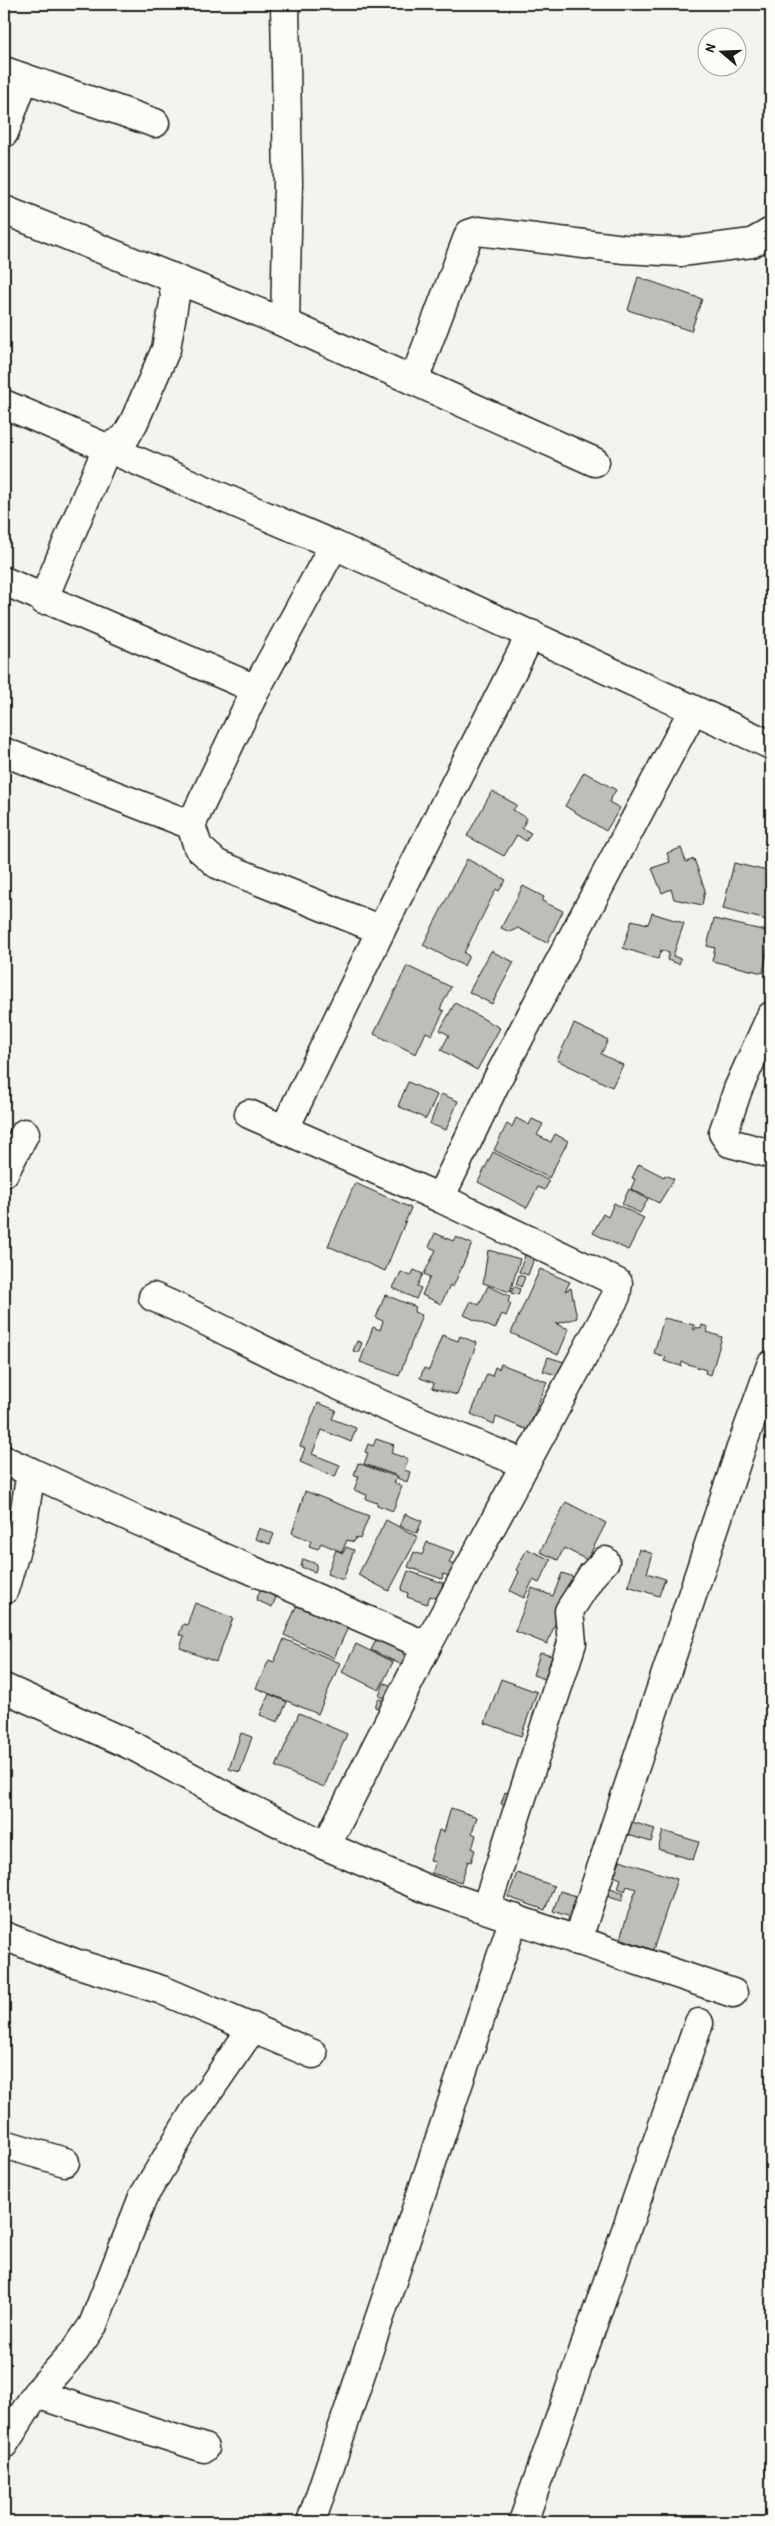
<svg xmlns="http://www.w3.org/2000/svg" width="775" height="2526" font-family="'Patrick Hand',sans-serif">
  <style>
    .building { fill: #bebdba; stroke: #1c1c1c }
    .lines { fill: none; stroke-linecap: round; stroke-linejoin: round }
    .minor-casing { stroke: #1c1c1c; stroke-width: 31 }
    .minor { stroke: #fdfcf7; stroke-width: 28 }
  </style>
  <rect width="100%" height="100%" fill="#f4f3ee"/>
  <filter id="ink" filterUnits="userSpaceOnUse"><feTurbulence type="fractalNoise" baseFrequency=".02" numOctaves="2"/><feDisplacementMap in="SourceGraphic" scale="10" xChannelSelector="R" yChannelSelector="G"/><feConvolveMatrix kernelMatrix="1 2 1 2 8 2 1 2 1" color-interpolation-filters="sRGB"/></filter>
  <g filter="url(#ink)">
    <g class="building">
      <path d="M 638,277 L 702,299 L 691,331 L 628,310 Z"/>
      <path d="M 584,772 L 616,790 L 609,802 L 620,808 L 606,831 L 565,806 Z"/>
      <path d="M 492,791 L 517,805 L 513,810 L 527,818 L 522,828 L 531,833 L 526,841 L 517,835 L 504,856 L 467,836 Z"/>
      <path d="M 681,848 L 686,862 L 694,859 L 705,890 L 702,905 L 674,899 L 671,889 L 662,893 L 652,868 L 670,862 L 667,853 Z"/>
      <path d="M 467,859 L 506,880 L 499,891 L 496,889 L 464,953 L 469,956 L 464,966 L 423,945 Z"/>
      <path d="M 734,863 L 771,872 L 771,921 L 723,909 Z"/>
      <path d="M 523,886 L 544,897 L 542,901 L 563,911 L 547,943 L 518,928 L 510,932 L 501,928 Z"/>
      <path d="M 652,913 L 684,923 L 673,956 L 681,959 L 679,964 L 667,960 L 669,953 L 661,950 L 658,959 L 623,948 L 632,920 L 648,924 Z"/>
      <path d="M 714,919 L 771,932 L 763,973 L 712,961 L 715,948 L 707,946 Z"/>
      <path d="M 491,951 L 514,962 L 492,1004 L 469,992 Z"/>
      <path d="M 407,966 L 451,987 L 440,1009 L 444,1011 L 432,1035 L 426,1032 L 416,1054 L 374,1034 Z"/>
      <path d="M 455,1003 L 500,1028 L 477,1070 L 441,1050 L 449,1035 L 440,1030 Z"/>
      <path d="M 574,1024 L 608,1040 L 601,1054 L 623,1065 L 612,1087 L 557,1060 Z"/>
      <path d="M 408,1082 L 437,1095 L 426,1119 L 398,1106 Z"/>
      <path d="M 441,1094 L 458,1101 L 446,1130 L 430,1124 Z"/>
      <path d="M 516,1118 L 529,1125 L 532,1119 L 543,1124 L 537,1135 L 551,1142 L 555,1134 L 568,1141 L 549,1178 L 494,1150 L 507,1124 L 512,1127 Z"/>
      <path d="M 493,1152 L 549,1181 L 545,1190 L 538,1187 L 527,1208 L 478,1182 Z"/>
      <path d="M 639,1164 L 664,1177 L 665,1175 L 674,1179 L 659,1203 L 631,1189 L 635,1179 L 632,1178 Z"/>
      <path d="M 355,1183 L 411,1208 L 385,1271 L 328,1246 Z"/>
      <path d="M 629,1189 L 648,1199 L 640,1213 L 622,1204 Z"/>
      <path d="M 614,1203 L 644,1218 L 628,1250 L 593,1233 L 603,1214 L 608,1217 Z"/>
      <path d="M 435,1233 L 453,1241 L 456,1237 L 472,1244 L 453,1287 L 450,1285 L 441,1304 L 422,1295 L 430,1277 L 424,1274 L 436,1250 L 429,1247 Z"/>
      <path d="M 488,1250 L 520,1259 L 510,1292 L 483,1283 Z"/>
      <path d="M 527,1250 L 536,1253 L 528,1275 L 519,1272 Z"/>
      <path d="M 540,1269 L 570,1282 L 565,1291 L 571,1288 L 577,1318 L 556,1324 L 569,1329 L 558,1355 L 511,1333 Z"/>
      <path d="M 414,1270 L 423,1274 L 417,1286 L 421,1288 L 416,1299 L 393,1288 L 401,1272 L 411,1276 Z"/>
      <path d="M 519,1275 L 525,1277 L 521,1287 L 516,1284 Z"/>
      <path d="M 488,1286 L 510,1296 L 508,1302 L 511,1304 L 506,1316 L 502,1314 L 495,1329 L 464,1315 L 471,1301 L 479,1305 Z"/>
      <path d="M 514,1286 L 520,1289 L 518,1295 L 511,1293 Z"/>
      <path d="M 385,1295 L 416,1307 L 414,1312 L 422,1315 L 399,1376 L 360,1362 L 373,1327 L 380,1330 L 383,1321 L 376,1318 Z"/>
      <path d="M 664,1318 L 694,1325 L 693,1329 L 695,1330 L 696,1327 L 701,1329 L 702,1325 L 708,1327 L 707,1332 L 722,1337 L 711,1375 L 705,1373 L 706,1370 L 682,1362 L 681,1366 L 664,1361 L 666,1357 L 654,1353 Z"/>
      <path d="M 442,1335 L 458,1341 L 460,1336 L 477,1343 L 457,1395 L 432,1388 L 434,1383 L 420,1378 L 424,1368 L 429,1370 Z"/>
      <path d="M 357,1341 L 362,1343 L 358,1353 L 353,1351 Z"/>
      <path d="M 548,1357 L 567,1363 L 563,1377 L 543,1371 Z"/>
      <path d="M 501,1364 L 547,1382 L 528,1430 L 496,1417 L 494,1424 L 471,1414 L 487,1374 L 492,1376 L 495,1367 L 499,1369 Z"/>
      <path d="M 318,1403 L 336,1410 L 332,1419 L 356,1428 L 351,1442 L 322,1430 L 312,1454 L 340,1465 L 335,1477 L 300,1462 L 305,1448 L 300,1446 Z"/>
      <path d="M 376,1439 L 394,1445 L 391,1453 L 408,1459 L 404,1470 L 410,1472 L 407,1482 L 397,1478 L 398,1476 L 364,1464 L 368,1453 L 365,1452 L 368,1444 L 373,1446 Z"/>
      <path d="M 358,1463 L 397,1477 L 394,1483 L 402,1486 L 393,1511 L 377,1505 L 377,1503 L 366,1499 L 367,1495 L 354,1490 L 359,1476 L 354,1475 Z"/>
      <path d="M 305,1491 L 369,1516 L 360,1539 L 356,1537 L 354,1542 L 347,1540 L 342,1552 L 321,1543 L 318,1549 L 309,1546 L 311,1541 L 292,1533 Z"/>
      <path d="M 566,1502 L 606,1523 L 587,1560 L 564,1548 L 558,1560 L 540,1552 Z"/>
      <path d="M 405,1514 L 422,1521 L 417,1533 L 400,1526 Z"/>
      <path d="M 386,1520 L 418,1537 L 389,1591 L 358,1575 Z"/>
      <path d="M 259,1528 L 274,1534 L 270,1544 L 255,1539 Z"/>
      <path d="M 427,1542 L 454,1552 L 449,1563 L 454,1565 L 449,1576 L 443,1574 L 442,1579 L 408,1567 L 414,1552 L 422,1555 Z"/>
      <path d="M 346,1547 L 354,1550 L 343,1580 L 327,1574 L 336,1550 L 343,1553 Z"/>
      <path d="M 527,1549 L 551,1560 L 539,1583 L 533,1580 L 524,1598 L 510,1591 L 519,1572 L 516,1570 Z"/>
      <path d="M 639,1549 L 653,1554 L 647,1573 L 665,1579 L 659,1596 L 628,1586 Z"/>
      <path d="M 303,1559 L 317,1564 L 315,1572 L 301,1567 Z"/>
      <path d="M 408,1571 L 443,1583 L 440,1593 L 446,1595 L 433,1607 L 436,1598 L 430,1596 L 427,1604 L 407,1597 L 408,1593 L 401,1590 Z"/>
      <path d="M 562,1573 L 574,1577 L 547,1644 L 515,1631 L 532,1588 L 553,1596 Z"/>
      <path d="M 262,1586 L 278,1592 L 272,1607 L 256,1600 Z"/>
      <path d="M 299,1600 L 350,1623 L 334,1658 L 284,1635 Z"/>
      <path d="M 195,1603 L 233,1618 L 216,1662 L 180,1648 L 184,1636 L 179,1635 L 183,1624 L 187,1625 Z"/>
      <path d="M 382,1628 L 395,1634 L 406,1660 L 404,1666 L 371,1650 Z"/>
      <path d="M 284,1639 L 340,1663 L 318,1714 L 256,1688 L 269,1660 L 274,1662 Z"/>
      <path d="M 356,1644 L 393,1662 L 379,1690 L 342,1672 Z"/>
      <path d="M 540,1653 L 552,1656 L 545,1679 L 533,1675 Z"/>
      <path d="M 501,1679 L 537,1692 L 521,1736 L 485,1723 Z"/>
      <path d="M 384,1683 L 393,1686 L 387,1699 L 379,1696 Z"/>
      <path d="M 269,1694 L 287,1702 L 278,1722 L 260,1715 Z"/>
      <path d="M 378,1699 L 385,1701 L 382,1710 L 375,1707 Z"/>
      <path d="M 299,1713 L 347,1734 L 324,1787 L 276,1767 Z"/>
      <path d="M 241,1733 L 252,1737 L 240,1772 L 229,1769 Z"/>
      <path d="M 505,1792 L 512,1794 L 508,1806 L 501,1804 Z"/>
      <path d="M 451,1808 L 477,1817 L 472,1833 L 476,1835 L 472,1849 L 475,1850 L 471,1862 L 468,1861 L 461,1882 L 431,1873 L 435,1862 L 430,1861 L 439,1830 L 444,1832 Z"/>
      <path d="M 632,1822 L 655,1829 L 651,1842 L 628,1835 Z"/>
      <path d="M 663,1831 L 699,1842 L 693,1860 L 658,1849 Z"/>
      <path d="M 620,1860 L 677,1879 L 653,1950 L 620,1938 L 636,1889 L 627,1886 L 625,1891 L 618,1888 L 621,1879 L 614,1876 Z"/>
      <path d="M 517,1873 L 554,1886 L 545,1910 L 508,1897 Z"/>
      <path d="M 608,1887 L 624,1893 L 622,1901 L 606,1896 Z"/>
      <path d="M 560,1891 L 586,1899 L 579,1920 L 553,1911 Z"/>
    </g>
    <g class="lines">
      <defs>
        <g id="minor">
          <path d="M 4,71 L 155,123"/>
          <path d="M 4,133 L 24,79"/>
          <path d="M 4,210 L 285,323 L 595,462"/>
          <path d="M 285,323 L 288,184 L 285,4"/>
          <path d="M 414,380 L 469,234 L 478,231 L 624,249 L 681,252 L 752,243 L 771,232"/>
          <path d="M 4,404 L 334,545"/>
          <path d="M 4,581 L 256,689"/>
          <path d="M 43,600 L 107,448 L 125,438 L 134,422 L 166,349 L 175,296 L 172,277"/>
          <path d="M 4,752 L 191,825"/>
          <path d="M 381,930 L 217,864 L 198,847 L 191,825 L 256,689 L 334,545 L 771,745"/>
          <path d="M 771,1016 L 738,1089 L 723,1133 L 730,1143 L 771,1154"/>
          <path d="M 284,1130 L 381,930 L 531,634"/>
          <path d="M 4,1173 L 25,1133"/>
          <path d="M 440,1198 L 498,1078 L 693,710"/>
          <path d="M 153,1297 C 204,1318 251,1345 301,1368 C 374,1403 450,1434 525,1464"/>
          <path d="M 4,1460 L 31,1472 L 22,1528 L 4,1590"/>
          <path d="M 31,1472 L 136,1520 L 427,1646"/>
          <path d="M 4,1688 L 135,1747 L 237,1802 L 326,1846 L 427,1646 L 616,1296 L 618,1283 L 604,1276 L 440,1198 L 249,1114"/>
          <path d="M 326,1846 L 429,1890 L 733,1993"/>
          <path d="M 486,1908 L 572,1643 L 569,1611 L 592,1575 L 605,1561"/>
          <path d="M 4,1936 L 75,1963 L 162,1990 L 313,2054"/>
          <path d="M 577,1941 L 741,1448 L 771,1365"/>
          <path d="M 4,2144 L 65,2162"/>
          <path d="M 36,2394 L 204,2448"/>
          <path d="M 4,2444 L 36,2394 L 75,2351 L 93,2325 L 143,2197 L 195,2111 L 253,2027"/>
          <path d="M 311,2522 L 514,1918"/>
          <path d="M 523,2522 L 699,2023"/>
        </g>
      </defs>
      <use href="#minor" class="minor-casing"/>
      <use href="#minor" class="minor"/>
    </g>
  </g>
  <rect width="775" height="2526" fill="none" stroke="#fdfcf7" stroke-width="20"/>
  <rect x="10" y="10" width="755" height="2506" fill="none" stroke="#1c1c1c" stroke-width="2" filter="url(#ink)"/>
  <g transform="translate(722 52) rotate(289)"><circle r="24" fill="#fdfcf7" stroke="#a3a29f"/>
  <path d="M0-4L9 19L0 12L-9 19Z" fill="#1c1c1c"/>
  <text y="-8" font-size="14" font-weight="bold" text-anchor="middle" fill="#1c1c1c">N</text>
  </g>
</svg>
